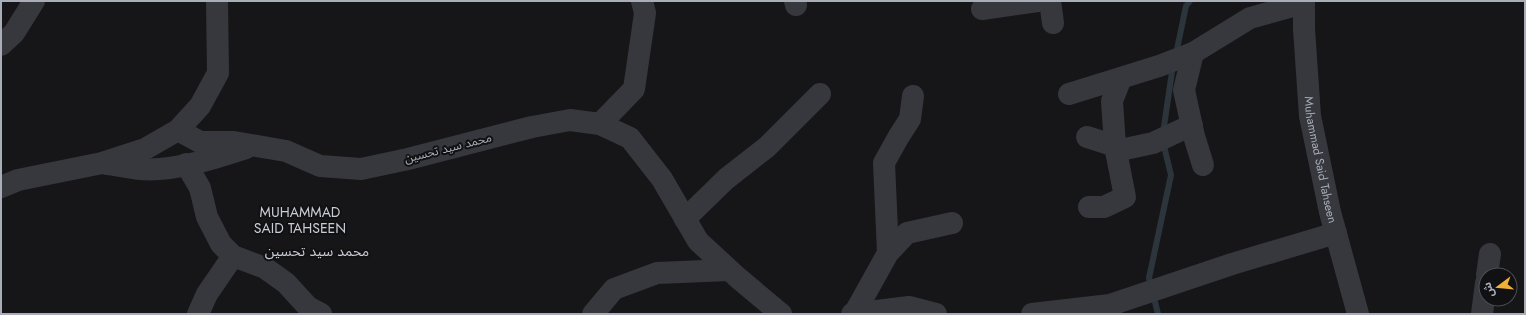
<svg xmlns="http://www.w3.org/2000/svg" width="1526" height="315" font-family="Jost,'Noto Sans Arabic',sans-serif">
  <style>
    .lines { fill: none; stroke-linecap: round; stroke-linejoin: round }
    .stream { stroke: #2c353c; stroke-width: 6 }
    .street { stroke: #37383d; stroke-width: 22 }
    .labels { text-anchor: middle; stroke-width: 4; stroke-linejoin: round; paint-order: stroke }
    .street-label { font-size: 12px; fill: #a8adb8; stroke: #111113 }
    .quarter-label { font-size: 14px; fill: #c9ccd4; stroke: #111113 }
  </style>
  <rect width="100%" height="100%" fill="#161618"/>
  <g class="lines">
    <g class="stream">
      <path d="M 1176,54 L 1186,6 L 1190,1"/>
      <path d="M 1163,133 L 1173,65"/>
      <path d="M 1158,314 L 1149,278 L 1171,175 L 1163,142"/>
    </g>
    <g class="street">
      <path d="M 795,1 L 796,5"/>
      <path d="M 1050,1 L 1053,23"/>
      <path id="s1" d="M 1304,1 L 1304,29 L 1310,116 L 1330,212 L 1358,314"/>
      <path d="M 982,9 L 1038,1"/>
      <path d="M 1,45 L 14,33 L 34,1"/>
      <path d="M 1193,53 L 1184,90 L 1194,136 L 1203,165"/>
      <path d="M 1069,94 L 1159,66 L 1193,53 L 1250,18 L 1304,3"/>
      <path d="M 600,124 L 634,89 L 645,13 L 642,1"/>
      <path d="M 178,130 L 200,142 L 234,142 L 286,151 L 320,166 L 361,169 L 408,159 L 532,127 L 570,120 L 600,124 L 630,138 L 662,179 L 698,241 L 737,277 L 781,314"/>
      <path d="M 1087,137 L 1125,149 L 1153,143 L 1192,125"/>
      <path d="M 107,164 C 118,165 129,168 141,169 C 173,172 215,158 246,148"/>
      <path d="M 186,164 L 200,188 L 207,217 L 221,244 L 233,256 L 265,268 L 286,283 L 308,307 L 321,314"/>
      <path d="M 1,187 L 18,180 L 102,163 L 145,149 L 178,130 L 200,106 L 218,73 L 217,1"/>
      <path d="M 1089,207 L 1104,207 L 1125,197 L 1115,146 L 1112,101 L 1121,78"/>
      <path d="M 685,219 L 726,179 L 767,147 L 820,94"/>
      <path d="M 888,253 L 884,163 L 899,136 L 910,119 L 913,96"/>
      <path d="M 1487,275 L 1490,254"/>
      <path d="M 198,314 L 207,294 L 233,256"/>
      <path d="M 593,314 L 614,289 L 657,273 L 729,270"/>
      <path d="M 852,314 L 909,307 L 936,314"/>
      <path d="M 854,314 L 888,253 L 907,233 L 952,223"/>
      <path d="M 1032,314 L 1110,305 L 1232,264 L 1336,233"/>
      <path d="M 1482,314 L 1486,283"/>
    </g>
  </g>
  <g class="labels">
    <g class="street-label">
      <text transform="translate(448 148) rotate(-14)" y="4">محمد سید تحسین</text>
      <text dy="4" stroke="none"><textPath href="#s1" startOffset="160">Muhammad Said Tahseen</textPath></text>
    </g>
    <g class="quarter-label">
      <text x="300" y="217">MUHAMMAD<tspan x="300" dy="16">SAID TAHSEEN</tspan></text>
      <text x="317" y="256">محمد سید تحسین</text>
    </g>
  </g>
  <rect width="1526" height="315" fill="none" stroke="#a8adb8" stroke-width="4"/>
  <g transform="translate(1498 287) rotate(254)"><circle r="19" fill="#111113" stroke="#4d4f55"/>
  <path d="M0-3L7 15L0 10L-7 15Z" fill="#f2b134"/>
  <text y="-6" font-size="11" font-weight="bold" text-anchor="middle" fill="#a8adb8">ش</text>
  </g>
</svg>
